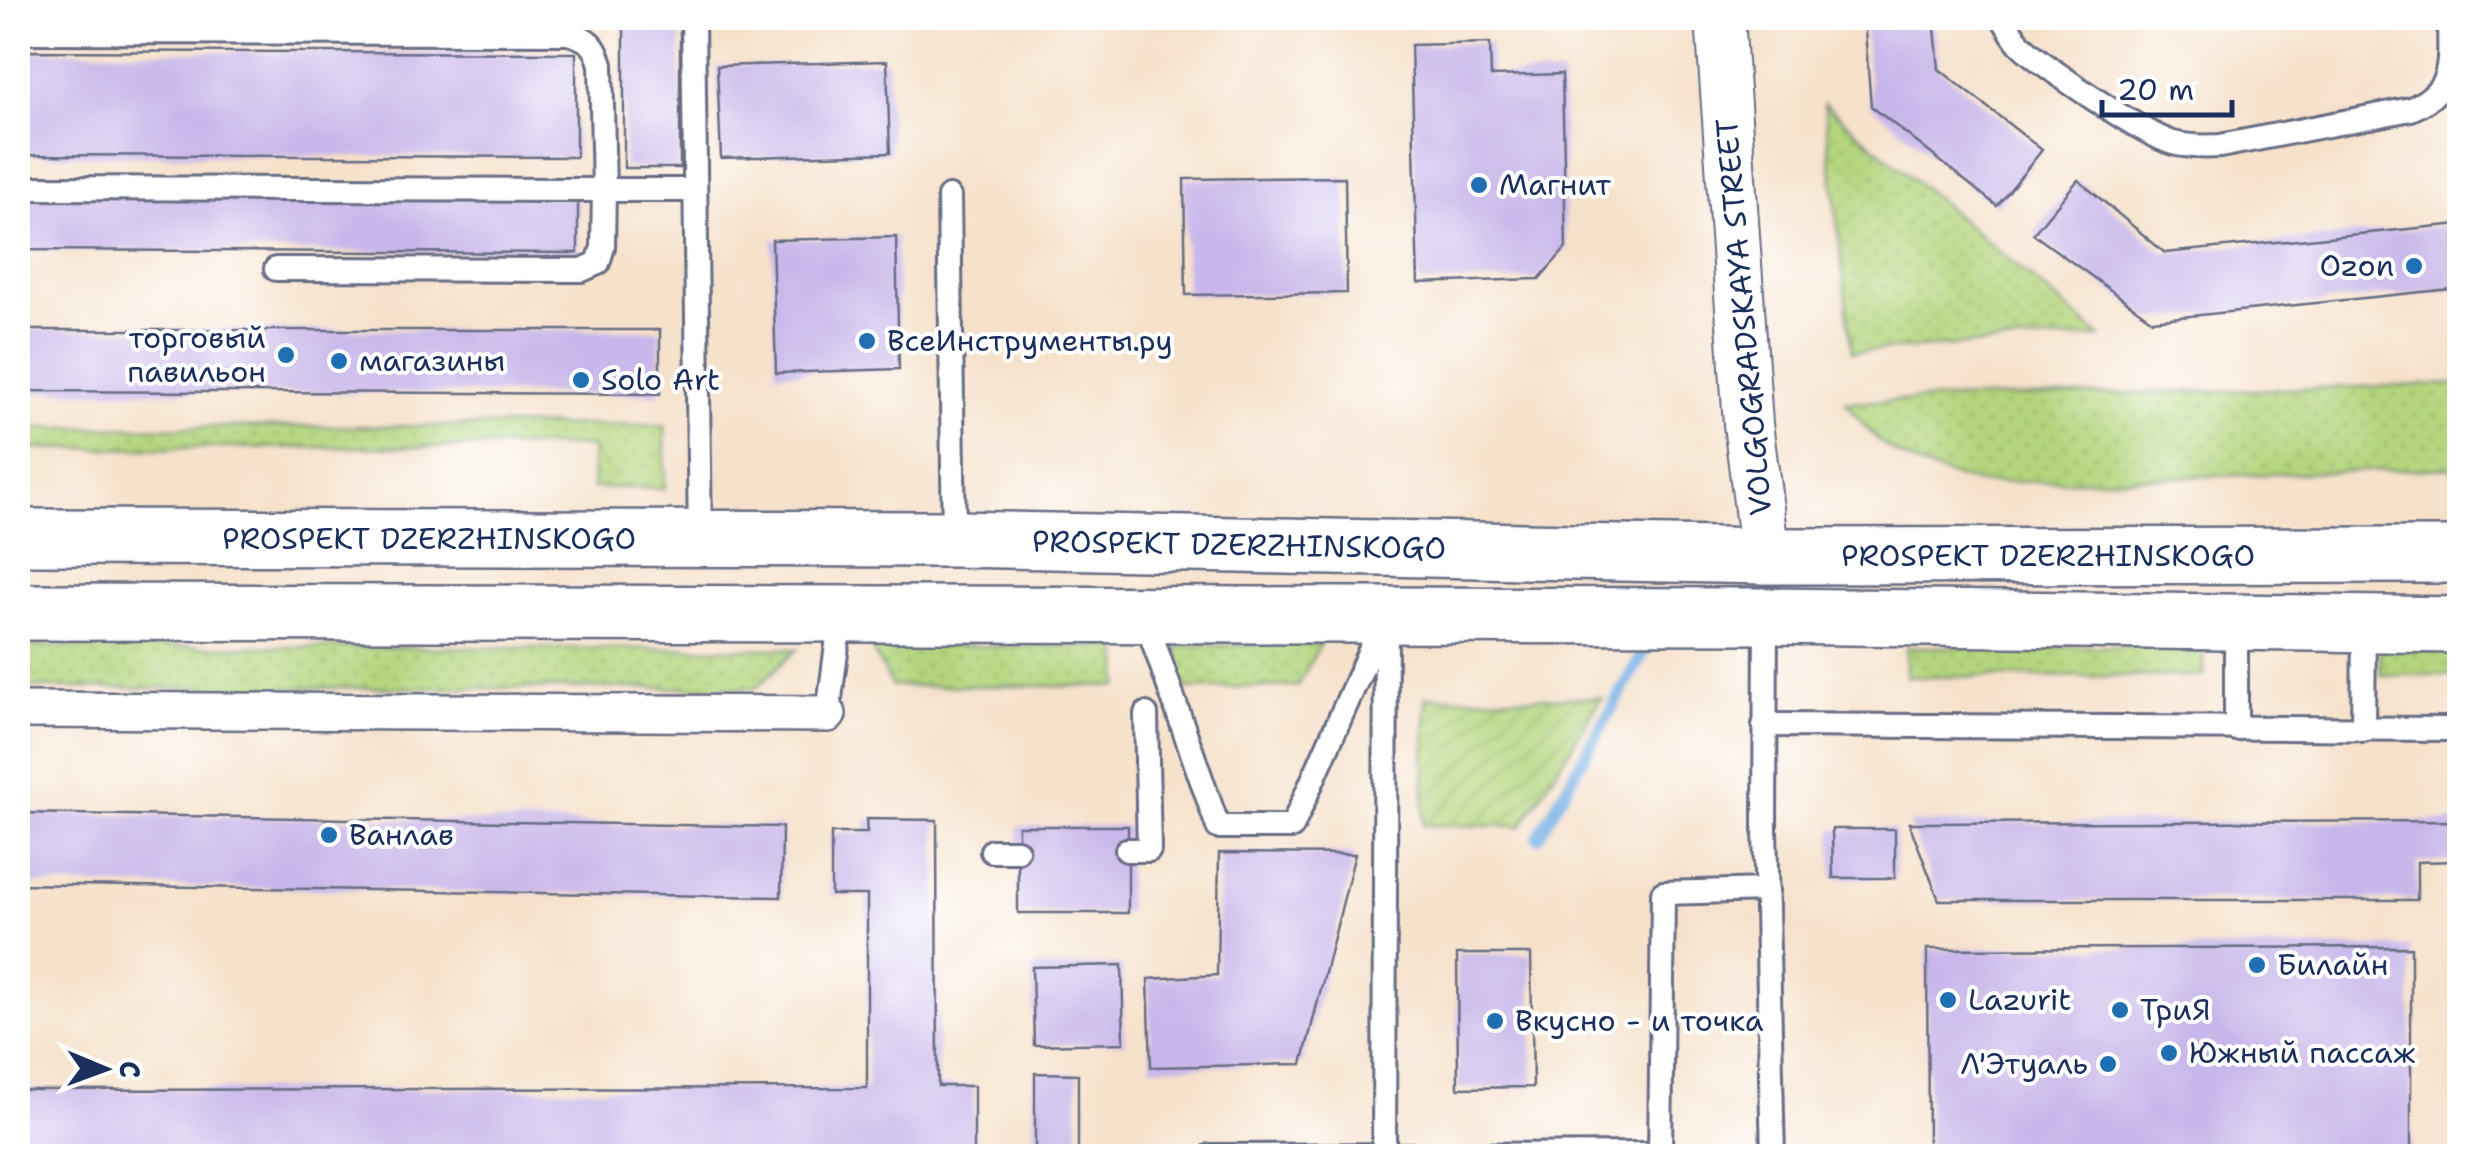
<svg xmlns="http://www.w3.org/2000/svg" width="2477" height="1174" font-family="'Shantell Sans',sans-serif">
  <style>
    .grass { fill: url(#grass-dots); stroke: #68826e; stroke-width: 2.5 }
    .garden { fill: url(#garden-furrows); stroke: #68826e; stroke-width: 2.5 }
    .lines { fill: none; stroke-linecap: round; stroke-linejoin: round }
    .stream { stroke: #72afe4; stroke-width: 12 }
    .building { fill: #c8b7ea }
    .service-casing { stroke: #686d84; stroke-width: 28 }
    .pedestrian-casing { stroke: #686d84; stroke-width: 40 }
    .minor-casing { stroke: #686d84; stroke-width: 52 }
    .tertiary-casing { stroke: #686d84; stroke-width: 60 }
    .service { stroke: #fff; stroke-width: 22 }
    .pedestrian { stroke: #fff; stroke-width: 35 }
    .minor { stroke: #fff; stroke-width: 48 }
    .tertiary { stroke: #fff; stroke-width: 55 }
    .poi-dot { fill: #1f6fb2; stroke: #fff; stroke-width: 4 }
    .labels { text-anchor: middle; stroke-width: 8; stroke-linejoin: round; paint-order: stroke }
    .poi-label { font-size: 30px; fill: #1b2f5e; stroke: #fff; text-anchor: start }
    .street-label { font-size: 30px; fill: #1b2f5e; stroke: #fff }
  </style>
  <defs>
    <pattern id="grass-dots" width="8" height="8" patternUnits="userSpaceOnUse" patternTransform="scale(2.5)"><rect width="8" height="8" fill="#b4d57d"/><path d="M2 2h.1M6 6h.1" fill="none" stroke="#9ab76e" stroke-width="1.8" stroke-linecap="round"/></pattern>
    <pattern id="garden-furrows" width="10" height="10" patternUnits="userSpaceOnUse" patternTransform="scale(2.5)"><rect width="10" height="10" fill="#b4d57d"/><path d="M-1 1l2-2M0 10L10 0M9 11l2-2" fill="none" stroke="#9ab76e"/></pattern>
  </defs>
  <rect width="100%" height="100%" fill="#fff"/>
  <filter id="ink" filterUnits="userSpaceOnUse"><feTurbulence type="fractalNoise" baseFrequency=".01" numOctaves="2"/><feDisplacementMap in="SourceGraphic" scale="20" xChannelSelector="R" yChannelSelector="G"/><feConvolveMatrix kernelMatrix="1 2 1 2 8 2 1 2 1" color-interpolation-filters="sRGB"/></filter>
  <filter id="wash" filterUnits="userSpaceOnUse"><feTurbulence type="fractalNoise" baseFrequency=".0048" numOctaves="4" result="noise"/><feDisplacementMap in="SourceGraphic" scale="40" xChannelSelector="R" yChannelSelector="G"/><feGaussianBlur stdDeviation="2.25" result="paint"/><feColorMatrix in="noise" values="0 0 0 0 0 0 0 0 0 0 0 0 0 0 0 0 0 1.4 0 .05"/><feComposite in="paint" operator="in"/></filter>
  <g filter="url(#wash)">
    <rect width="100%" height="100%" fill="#f6e1ca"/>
    <g class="grass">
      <path d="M 1824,104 L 2101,337 L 1852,352 Z"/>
      <path d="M 2459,384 L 2459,468 L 1980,483 C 1916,467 1885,459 1846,402 Z"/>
      <path d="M 665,425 L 665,488 L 593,488 L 592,446 L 18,449 L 18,428 Z"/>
      <path d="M 1320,644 L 1298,686 L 1179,689 L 1178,646 Z"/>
      <path d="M 870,645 L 1120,647 L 1119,686 L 892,686 Z"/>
      <path d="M 18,646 L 797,649 L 756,688 L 18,688 Z"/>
      <path d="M 2204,646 L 2204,676 L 1906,677 L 1906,647 Z"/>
      <path d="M 2380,649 L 2459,650 L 2459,675 L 2380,675 Z"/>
    </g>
    <path class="garden" d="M 1426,697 L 1602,698 L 1521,826 L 1423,825 Z"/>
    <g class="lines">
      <path class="stream" d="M 1538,837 L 1651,640"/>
    </g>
    <g id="blocks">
      <g class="building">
        <rect x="624" y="18" width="56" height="150"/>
        <path d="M 1864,18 L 1934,18 L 1939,69 L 2042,150 L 1997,206 L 1871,106 Z"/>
        <path d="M 1490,43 L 1491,76 L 1562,74 L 1566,248 L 1539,279 L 1418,283 L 1411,45 Z"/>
        <path d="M 18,51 L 576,53 L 576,157 L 18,155 Z"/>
        <path d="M 887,61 L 890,153 L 721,158 L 717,66 Z"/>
        <path d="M 1345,177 L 1347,293 L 1186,295 L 1184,179 Z"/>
        <path d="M 2078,180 L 2165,253 L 2460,224 L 2460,288 L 2152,320 L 2033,234 Z"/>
        <path d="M 18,195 L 578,197 L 578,253 L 18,250 Z"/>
        <path d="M 896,237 L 899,369 L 776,373 L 772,240 Z"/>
        <path d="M 18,330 L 660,330 L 660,394 L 18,391 Z"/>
        <path d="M 18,813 L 782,827 L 781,897 L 18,884 Z"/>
        <path d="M 866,819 L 937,820 L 938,1086 L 974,1086 L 974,1156 L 25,1156 L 25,1144 L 18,1144 L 18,1090 L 867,1088 L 867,895 L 831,895 L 831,833 L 867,833 Z"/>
        <path d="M 2460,821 L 2460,861 L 2417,862 L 2417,900 L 1939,900 L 1909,823 Z"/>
        <rect x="1018" y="826" width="110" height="87"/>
        <path d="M 1832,829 L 1895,829 L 1895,878 L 1833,878 Z"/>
        <path d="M 1219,853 L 1355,854 L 1302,1064 L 1151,1067 L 1148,979 L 1217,975 Z"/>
        <rect x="2454" y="935" width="6" height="214"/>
        <path d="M 2411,947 L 2411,1156 L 1928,1156 L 1927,949 Z"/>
        <path d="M 1457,954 L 1531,954 L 1533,1087 L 1458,1088 Z"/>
        <path d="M 1122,965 L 1124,1043 L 1034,1045 L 1032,967 Z"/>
        <path d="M 1035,1073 L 1078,1074 L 1078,1156 L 1035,1156 Z"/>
      </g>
    </g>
  </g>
  <g filter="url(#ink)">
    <use href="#blocks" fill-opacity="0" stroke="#686d84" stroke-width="2.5"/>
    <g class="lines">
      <defs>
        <g id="service">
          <path d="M 693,18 L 700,540"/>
          <path d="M 2003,18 C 2008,27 2013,36 2020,44 C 2045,68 2141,133 2173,143 C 2189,147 2203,147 2220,146 L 2411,109 C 2456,89 2449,61 2449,18"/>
          <path d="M 18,32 L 568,33 C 588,38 596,45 601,65 L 604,190 L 18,188"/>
          <path d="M 949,197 L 954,538"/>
          <path d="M 276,269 L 582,270 L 598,263 L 603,247 L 604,190 L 695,190"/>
          <path d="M 1144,615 L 1218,827 L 1292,827 L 1382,623"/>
          <path d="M 1766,616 L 1765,829 L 1773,1156"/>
          <path d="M 2236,622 L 2236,729"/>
          <path d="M 828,714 L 841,614"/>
          <path d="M 1764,725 L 2449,729"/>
          <path d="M 2363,730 L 2364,624"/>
          <path d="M 1127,850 L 1149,850 L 1146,714"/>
          <path d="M 992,851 L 1017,851"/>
          <path d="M 1384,1154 L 1386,615"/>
          <path d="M 1211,1156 L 1660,1154"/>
          <path d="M 1660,1156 L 1663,893 L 1767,890"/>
        </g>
        <path id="pedestrian" d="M 18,710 L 828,714"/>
        <path id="minor" d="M 1720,18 L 1748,424 L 1765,556"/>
        <g id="tertiary">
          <path d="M 18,537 L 954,539 L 1765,556 L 2460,555"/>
          <path d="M 18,612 L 1766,616 L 2460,625"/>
        </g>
      </defs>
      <use href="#service" class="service-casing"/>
      <use href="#pedestrian" class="pedestrian-casing"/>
      <use href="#minor" class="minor-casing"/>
      <use href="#tertiary" class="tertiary-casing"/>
      <use href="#service" class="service"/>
      <use href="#pedestrian" class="pedestrian"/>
      <use href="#minor" class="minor"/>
      <use href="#tertiary" class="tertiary"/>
    </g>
  </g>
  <g class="poi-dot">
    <circle cx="1479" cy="185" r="10"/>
    <circle cx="2414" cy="266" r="10"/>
    <circle cx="867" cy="341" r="10"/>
    <circle cx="286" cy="355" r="10"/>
    <circle cx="339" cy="361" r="10"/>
    <circle cx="581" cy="380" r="10"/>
    <circle cx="329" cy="835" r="10"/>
    <circle cx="2257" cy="965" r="10"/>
    <circle cx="1948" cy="1000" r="10"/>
    <circle cx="2120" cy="1010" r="10"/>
    <circle cx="1495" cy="1021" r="10"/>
    <circle cx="2169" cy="1053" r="10"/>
    <circle cx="2108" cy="1064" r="10"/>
  </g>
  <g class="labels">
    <g class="poi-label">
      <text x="1499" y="195">Магнит</text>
      <text x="2394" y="276" text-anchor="end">Ozon</text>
      <text x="266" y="348" text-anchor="end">торговый<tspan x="266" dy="34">павильон</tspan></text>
      <text x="887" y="351">ВсеИнструменты.ру</text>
      <text x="359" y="371">магазины</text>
      <text x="601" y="390">Solo Art</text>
      <text x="349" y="845">Ванлав</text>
      <text x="2277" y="975">Билайн</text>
      <text x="1968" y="1010">Lazurit</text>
      <text x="2140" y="1020">ТриЯ</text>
      <text x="1515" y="1031">Вкусно - и точка</text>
      <text x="2189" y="1063">Южный пассаж</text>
      <text x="2088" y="1074" text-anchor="end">Л'Этуаль</text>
    </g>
    <g class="street-label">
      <text transform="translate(1744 317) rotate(-95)" y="10">VOLGOGRADSKAYA STREET</text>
      <text x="429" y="549">PROSPEKT DZERZHINSKOGO</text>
      <text transform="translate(1239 545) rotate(1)" y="10">PROSPEKT DZERZHINSKOGO</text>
      <text x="2048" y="566">PROSPEKT DZERZHINSKOGO</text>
    </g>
  </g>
  <rect width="2477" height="1174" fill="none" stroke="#fff" stroke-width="60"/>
  <g transform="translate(105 1069) rotate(91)" stroke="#ffffff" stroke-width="8" paint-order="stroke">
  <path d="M0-8L18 38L0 25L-18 38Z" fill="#1b2f5e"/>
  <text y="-15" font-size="28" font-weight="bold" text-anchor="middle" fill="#1b2f5e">С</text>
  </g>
  <path d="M2102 100v15h130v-15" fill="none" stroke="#1b2f5e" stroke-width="5"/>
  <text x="2117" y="100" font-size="30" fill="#1b2f5e" stroke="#ffffff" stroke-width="8" paint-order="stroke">20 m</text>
</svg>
